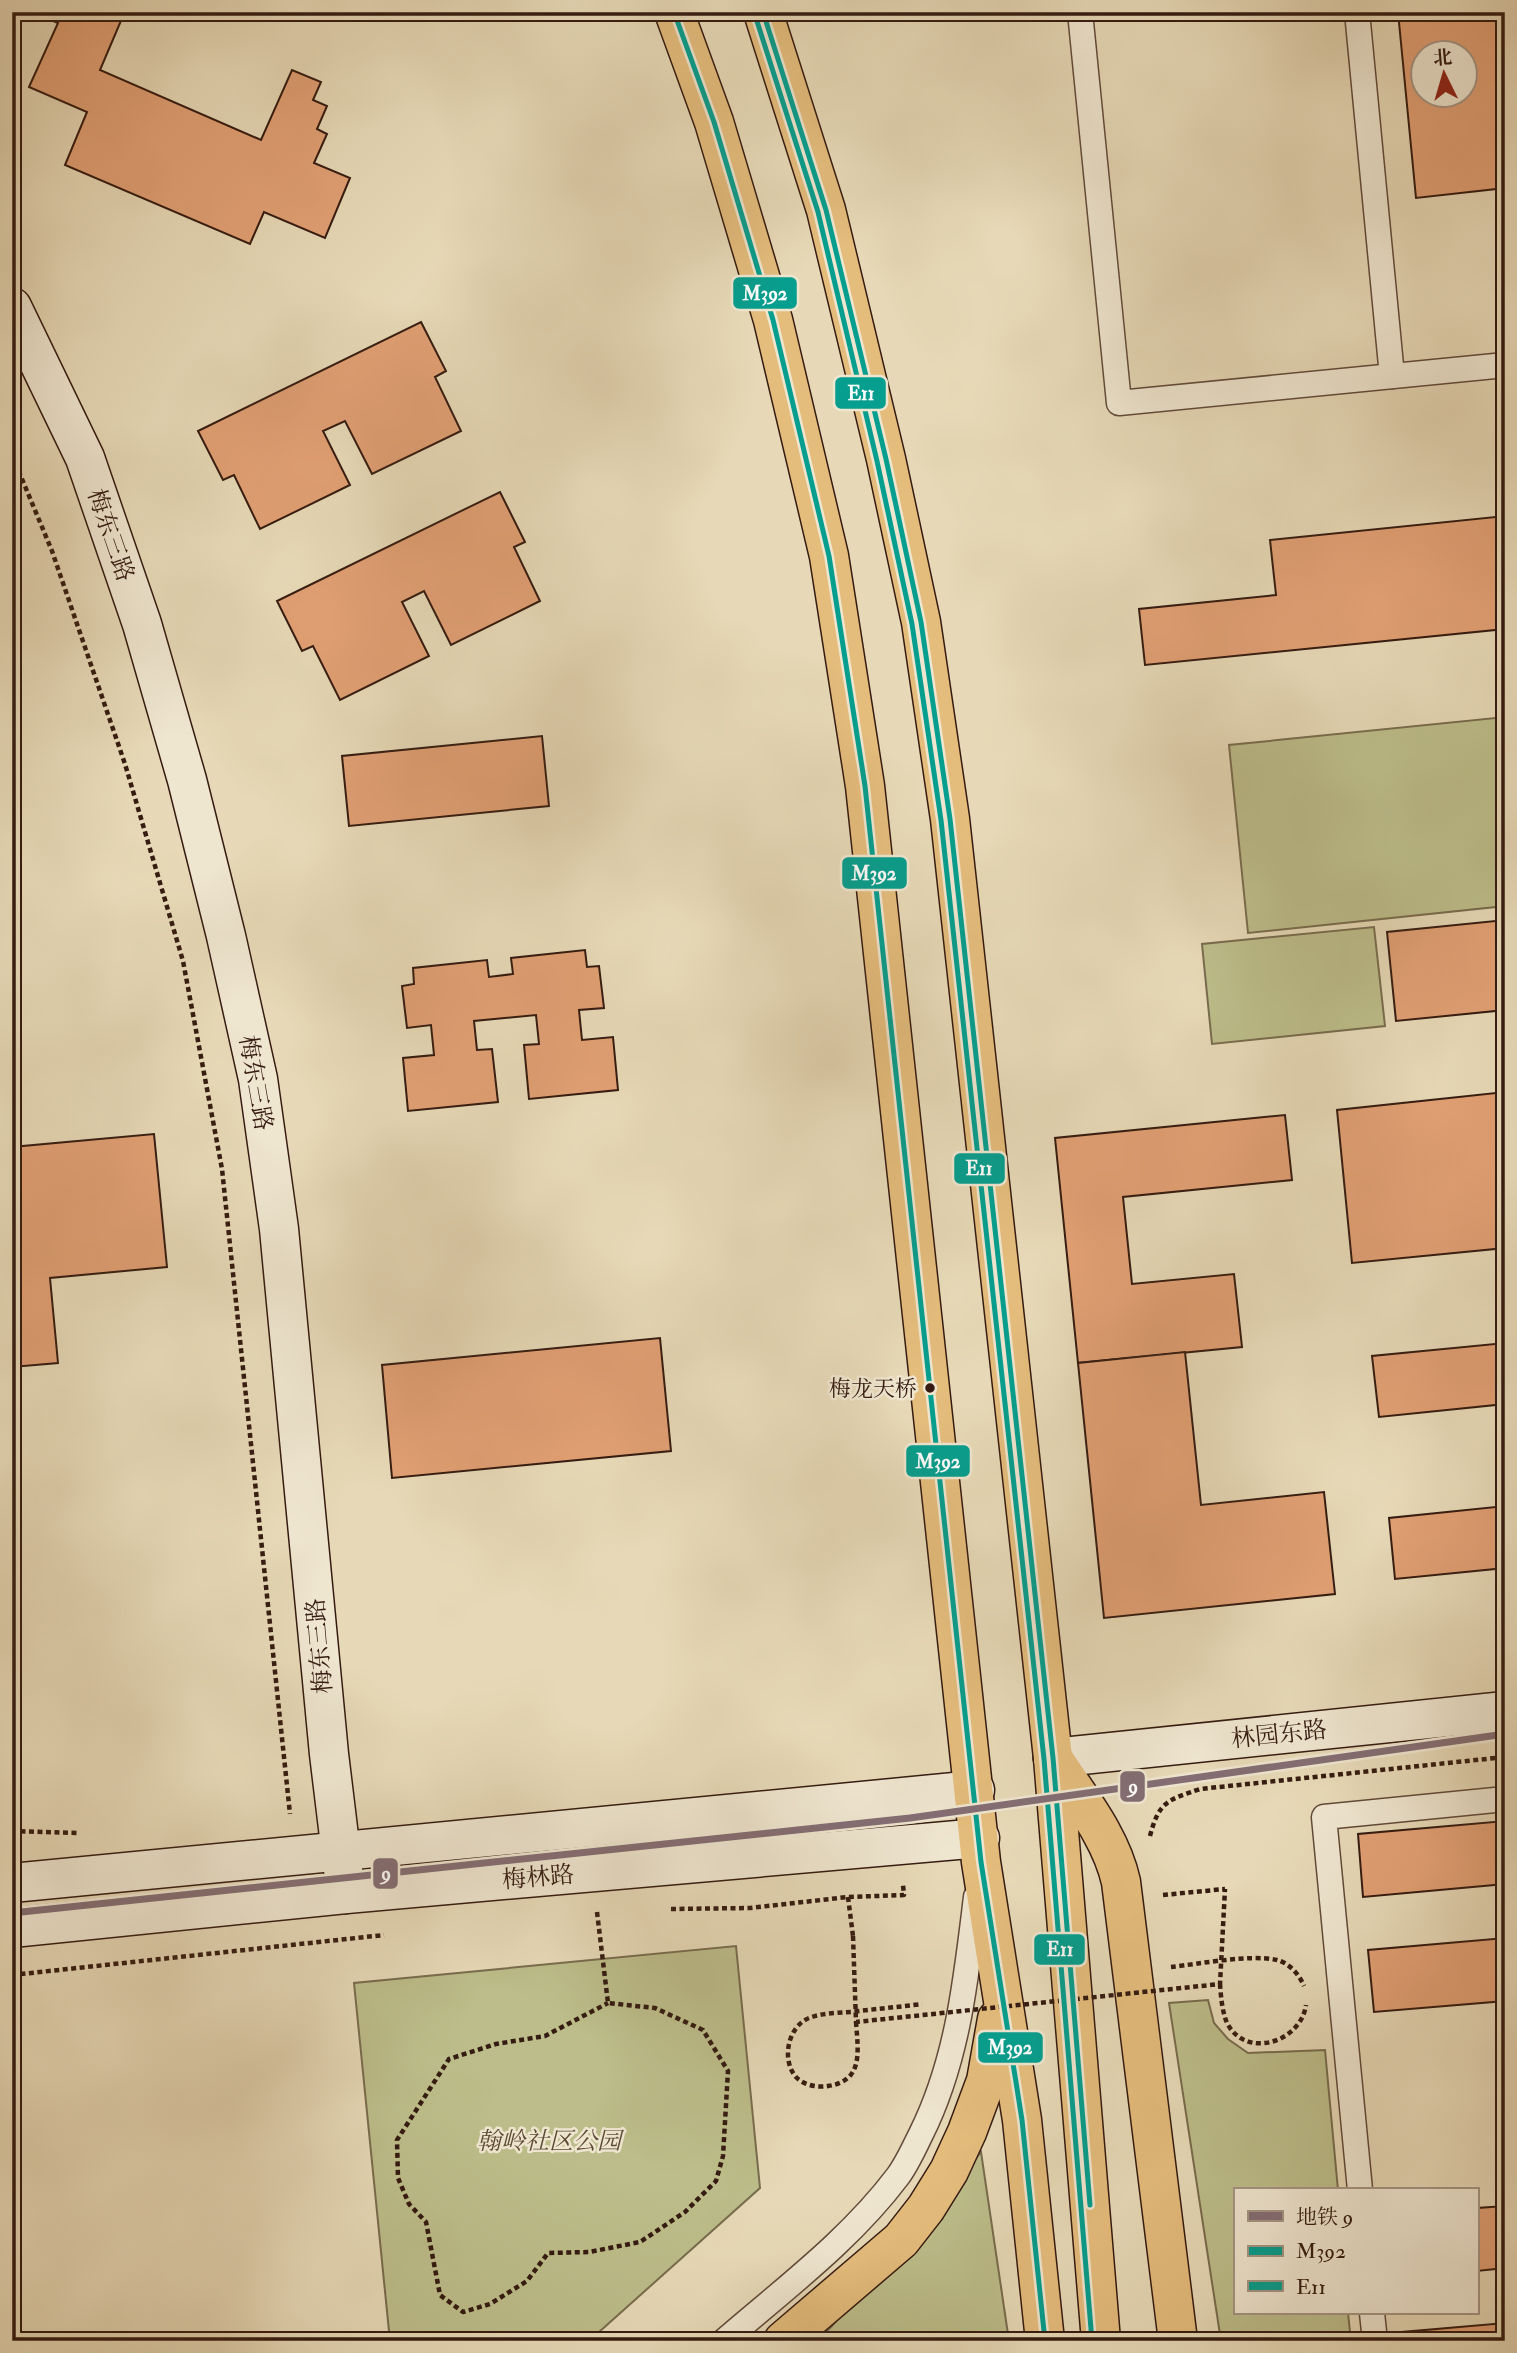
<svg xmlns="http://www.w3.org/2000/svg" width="1517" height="2353" font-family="'IM FELL Double Pica','Noto Serif SC',serif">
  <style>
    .green { fill: #bcbd8a; stroke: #786c4e; stroke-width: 2 }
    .building { fill: #e1a074; stroke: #351b11; stroke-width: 2; fill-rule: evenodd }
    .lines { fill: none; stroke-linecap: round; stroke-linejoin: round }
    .lane-casing { stroke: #624a3a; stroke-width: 27 }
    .secondary-casing { stroke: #351b11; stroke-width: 41 }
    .primary-casing { stroke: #351b11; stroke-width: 41 }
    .highway-casing { stroke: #351b11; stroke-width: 41 }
    .path { stroke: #351b11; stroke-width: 4.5; stroke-dasharray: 5 3.5; stroke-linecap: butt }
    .lane { stroke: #efe6d0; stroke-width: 24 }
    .secondary { stroke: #efe6d0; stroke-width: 38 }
    .primary { stroke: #e4bc7c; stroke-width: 38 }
    .highway { stroke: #e4bc7c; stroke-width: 38 }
    .path-bridge { stroke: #351b11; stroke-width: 4.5; stroke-dasharray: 5 3.5; stroke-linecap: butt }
    .bus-1-casing { stroke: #efe6d0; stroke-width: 10 }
    .bus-2-casing { stroke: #efe6d0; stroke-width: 10 }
    .bus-1 { stroke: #069e8e; stroke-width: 5 }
    .bus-2 { stroke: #069e8e; stroke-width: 5 }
    .metro-1-casing { stroke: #efe6d0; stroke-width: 12 }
    .metro-1 { stroke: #846e74; stroke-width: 7 }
    .bus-dot { fill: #351b11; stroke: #efe6d0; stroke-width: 2.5 }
    .labels { text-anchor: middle; stroke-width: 5; stroke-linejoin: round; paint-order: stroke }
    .bus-label { font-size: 22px; fill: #351b11; stroke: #efe6d0; text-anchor: end }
    .street-label { font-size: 24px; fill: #351b11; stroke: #efe6d0 }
    .park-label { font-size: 24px; font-style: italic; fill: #5e4c35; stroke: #efe6d0 }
    .line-badge { stroke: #efe6d0; stroke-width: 2.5 }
    .badge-label { font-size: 19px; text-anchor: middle; font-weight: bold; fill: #fff }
  </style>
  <rect width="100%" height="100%" fill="#e7d9b7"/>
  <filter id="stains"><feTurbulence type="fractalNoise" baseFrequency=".00286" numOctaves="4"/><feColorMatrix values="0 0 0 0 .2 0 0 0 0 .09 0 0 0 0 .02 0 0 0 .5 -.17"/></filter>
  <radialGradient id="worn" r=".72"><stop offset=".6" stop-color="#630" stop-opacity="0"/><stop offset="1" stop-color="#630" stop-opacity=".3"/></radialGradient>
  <g class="green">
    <path d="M 1505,717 L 1505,906 L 1248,933 L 1229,745 Z"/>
    <path d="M 1374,927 L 1385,1026 L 1212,1044 L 1202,944 Z"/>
    <path d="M 736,1946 L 760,2188 L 589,2341 L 390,2341 L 354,1983 Z"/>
    <path d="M 1208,2000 L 1214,2023 L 1228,2039 L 1248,2053 L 1325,2050 L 1338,2190 L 1235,2190 L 1235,2313 L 1348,2313 L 1351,2341 L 1221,2341 L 1169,2003 Z"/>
    <path d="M 981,2152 L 1009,2341 L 816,2341 L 831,2327 Z"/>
  </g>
  <g class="building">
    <path d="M 48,12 L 114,12 L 123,16 L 100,70 L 261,140 L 292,70 L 321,82 L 313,100 L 327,106 L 317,129 L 327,134 L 314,163 L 350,178 L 325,238 L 264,212 L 250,244 L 65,165 L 87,112 L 29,87 L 58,23 L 46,18 Z"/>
    <path d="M 1398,12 L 1505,12 L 1505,188 L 1416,198 ZM 1422,52 L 1464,52 L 1464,94 L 1422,94 Z"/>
    <path d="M 421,322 L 446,371 L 435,377 L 461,431 L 372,474 L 345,421 L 323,431 L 350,485 L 260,529 L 234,475 L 223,480 L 198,431 Z"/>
    <path d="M 500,492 L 525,542 L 514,547 L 540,601 L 451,645 L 424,591 L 402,602 L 429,656 L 340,700 L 313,646 L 302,651 L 277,601 Z"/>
    <path d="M 1505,516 L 1505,629 L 1145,665 L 1139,609 L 1276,595 L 1270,540 Z"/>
    <path d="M 542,736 L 549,806 L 349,826 L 342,756 Z"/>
    <path d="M 1505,920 L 1505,1010 L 1396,1021 L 1387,932 Z"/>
    <path d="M 585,950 L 587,967 L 599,966 L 604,1008 L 579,1010 L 582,1040 L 613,1037 L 618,1090 L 529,1099 L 524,1045 L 539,1044 L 536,1015 L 474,1021 L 477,1050 L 492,1049 L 498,1102 L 408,1111 L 403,1058 L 434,1055 L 431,1025 L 407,1028 L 402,986 L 414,984 L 413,968 L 487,960 L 489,977 L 513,974 L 511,958 Z"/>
    <path d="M 1505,1092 L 1505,1248 L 1352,1263 L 1337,1110 Z"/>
    <path d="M 1285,1115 L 1292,1180 L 1123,1197 L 1132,1284 L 1234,1274 L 1242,1347 L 1078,1363 L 1055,1138 Z"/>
    <path d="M 154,1134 L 167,1267 L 50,1278 L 58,1363 L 12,1367 L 12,1147 Z"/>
    <path d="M 660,1338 L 671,1451 L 392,1478 L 382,1365 Z"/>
    <path d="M 1505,1343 L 1505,1404 L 1379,1417 L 1372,1356 Z"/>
    <path d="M 1185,1352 L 1201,1505 L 1324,1492 L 1335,1594 L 1104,1618 L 1078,1363 Z"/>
    <path d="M 1505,1506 L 1505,1568 L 1395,1579 L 1389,1518 Z"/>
    <path d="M 1505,1821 L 1505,1884 L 1363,1897 L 1358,1834 Z"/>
    <path d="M 1505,1938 L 1505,2001 L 1374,2012 L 1368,1950 Z"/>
    <path d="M 1505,2206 L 1505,2268 L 1477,2271 L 1477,2208 Z"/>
    <path d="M 1505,2323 L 1505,2341 L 1403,2341 L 1402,2332 Z"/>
  </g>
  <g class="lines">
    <defs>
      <g id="lane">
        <path d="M 1080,12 L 1119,403 L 1505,365"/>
        <path d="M 1357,12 L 1392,376"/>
        <path d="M 1360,2190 L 1324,1817 L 1505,1799"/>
        <path d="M 1372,2313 L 1375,2341"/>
        <path d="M 724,2341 C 784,2289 850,2240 898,2176 C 907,2164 914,2148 921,2134 C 958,2060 966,1979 976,1897"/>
      </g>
      <g id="secondary">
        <path d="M 12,307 L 85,458 L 142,624 L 187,780 L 226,936 L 258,1079 L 279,1229 L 329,1754 L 346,1894"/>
        <path d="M 1053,1758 L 1505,1711"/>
        <path d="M 12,1883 L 975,1790"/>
        <path d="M 12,1928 L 346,1894 L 980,1838"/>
      </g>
      <path id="primary" d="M 1053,1758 C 1078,1797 1111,1836 1121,1882 L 1178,2341"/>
      <g id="highway">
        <path d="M 674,12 L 714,122 L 773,320 L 829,556 L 865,786 L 981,1862 L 1022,2120 L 1045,2341"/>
        <path d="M 763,12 L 826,210 L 886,459 L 921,622 L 950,819 L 1053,1758 L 1101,2341"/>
        <path d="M 783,2341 L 901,2240 L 926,2208 L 949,2171 L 967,2132 L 986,2081 L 997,2019"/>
      </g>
    </defs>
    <use href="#lane" class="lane-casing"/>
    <use href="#secondary" class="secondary-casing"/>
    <use href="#primary" class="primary-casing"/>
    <use href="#highway" class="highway-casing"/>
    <g class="path">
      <path d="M 12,455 L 52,551 L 125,764 L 183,961 L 222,1169 L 290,1814"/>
      <path d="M 12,1831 L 78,1833"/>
      <path d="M 1150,1836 C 1159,1801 1168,1800 1200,1789 L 1505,1757"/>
      <path d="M 1163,1895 L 1225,1889"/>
      <path d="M 848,1897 L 853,1936"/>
      <path d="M 671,1909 L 750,1908 L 848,1897 L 904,1895 L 903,1885"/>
      <path d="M 597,1912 L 608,2003 L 655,2008 L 703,2030 L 728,2071 L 723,2156 L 716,2181 L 685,2212 L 640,2242 L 589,2252 L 548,2253 L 527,2281 L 490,2304 L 463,2312 L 440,2295 L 426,2222 L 409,2204 L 398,2178 L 397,2140 L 449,2059 L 496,2044 L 545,2036 L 608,2003"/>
      <path d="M 1171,1967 C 1199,1964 1250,1954 1277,1960 C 1289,1963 1299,1974 1304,1986"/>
      <path d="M 12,1975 L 384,1935"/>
      <path d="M 1220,1984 C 1221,1997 1222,2011 1227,2023 C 1246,2060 1301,2042 1306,2005"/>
      <path d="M 856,2022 C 858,2051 864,2081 828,2086 C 818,2088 804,2085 797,2078 C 781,2062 787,2027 809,2018 C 822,2013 837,2013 851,2012 C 875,2009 898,2007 922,2004"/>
    </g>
    <use href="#lane" class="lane"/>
    <use href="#secondary" class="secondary"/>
    <use href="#primary" class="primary"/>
    <use href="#highway" class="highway"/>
    <path class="path-bridge" d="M 853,1936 L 856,2022 L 1220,1984 L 1225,1889"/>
    <defs>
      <g id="bus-1">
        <path d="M 674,12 L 714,122 L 773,320 L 829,556 L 865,786 L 981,1862 L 1022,2120 L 1045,2341"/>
        <path d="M 763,12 L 826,210 L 886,459 L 921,622 L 950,819 L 1053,1758 L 1090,2205"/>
      </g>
      <path id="bus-2" d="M 755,15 L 818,212 L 877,461 L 912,624 L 941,820 L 1044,1759 L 1092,2341"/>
    </defs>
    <use href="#bus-1" class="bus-1-casing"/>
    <use href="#bus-2" class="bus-2-casing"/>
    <use href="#bus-1" class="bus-1"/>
    <use href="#bus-2" class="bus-2"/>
    <defs>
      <path id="metro-1" d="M 12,1913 L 910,1818 L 1505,1734"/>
    </defs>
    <use href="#metro-1" class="metro-1-casing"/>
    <use href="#metro-1" class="metro-1"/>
  </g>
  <circle class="bus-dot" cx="930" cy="1388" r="6"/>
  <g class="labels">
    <g class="bus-label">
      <text x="917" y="1396">梅龙天桥</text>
    </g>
    <g class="street-label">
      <text transform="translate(111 535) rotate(71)" y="8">梅东三路</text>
      <text transform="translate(256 1083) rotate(80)" y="8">梅东三路</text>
      <text transform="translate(319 1646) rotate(-95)" y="8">梅东三路</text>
      <text transform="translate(1279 1734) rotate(-6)" y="8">林园东路</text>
      <text transform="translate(538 1877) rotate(-5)" y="8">梅林路</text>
    </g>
    <g class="park-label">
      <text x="549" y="2149">翰岭社区公园</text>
    </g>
  </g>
  <g class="line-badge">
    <rect x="732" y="276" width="66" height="34" rx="7" fill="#069e8e"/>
    <rect x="834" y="376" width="53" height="34" rx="7" fill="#069e8e"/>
    <rect x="841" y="856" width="67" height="34" rx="7" fill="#069e8e"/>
    <rect x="953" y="1152" width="53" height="33" rx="7" fill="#069e8e"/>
    <rect x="905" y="1444" width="66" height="34" rx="7" fill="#069e8e"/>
    <rect x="1119" y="1770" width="27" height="33" rx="7" fill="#846e74"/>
    <rect x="372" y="1857" width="27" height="33" rx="7" fill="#846e74"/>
    <rect x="1033" y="1933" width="53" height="33" rx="7" fill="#069e8e"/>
    <rect x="977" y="2031" width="67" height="33" rx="7" fill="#069e8e"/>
  </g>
  <g class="badge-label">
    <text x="765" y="300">M392</text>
    <text x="861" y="400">E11</text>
    <text x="874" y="880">M392</text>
    <text x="979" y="1175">E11</text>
    <text x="938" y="1468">M392</text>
    <text x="1133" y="1793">9</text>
    <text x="386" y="1880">9</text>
    <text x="1060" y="1956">E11</text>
    <text x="1010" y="2054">M392</text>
  </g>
  <rect width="1517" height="2353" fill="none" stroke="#e7d9b7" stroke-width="42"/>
  <rect x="14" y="14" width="1489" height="2325" fill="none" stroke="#351b11" stroke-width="3.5"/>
  <rect x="21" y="21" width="1475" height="2311" fill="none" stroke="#351b11" stroke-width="2"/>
  <rect x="1234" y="2188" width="245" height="126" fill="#efe6d0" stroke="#a59584" stroke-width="2"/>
  <rect x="1248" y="2211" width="35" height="10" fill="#846e74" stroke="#a59584" stroke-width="2"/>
  <text x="1296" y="2224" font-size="21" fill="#351b11">地铁 9</text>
  <rect x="1248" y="2246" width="35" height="10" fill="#069e8e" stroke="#a59584" stroke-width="2"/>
  <text x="1296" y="2258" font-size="21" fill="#351b11">M392</text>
  <rect x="1248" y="2281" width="35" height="10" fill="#069e8e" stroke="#a59584" stroke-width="2"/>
  <text x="1296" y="2294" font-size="21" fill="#351b11">E11</text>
  <g transform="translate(1444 74) rotate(355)"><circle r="33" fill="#efe6d0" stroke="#a59584" stroke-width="2"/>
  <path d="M0-5L12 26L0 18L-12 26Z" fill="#8f2418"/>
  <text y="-10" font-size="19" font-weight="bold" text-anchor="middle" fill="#351b11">北</text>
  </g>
  <rect width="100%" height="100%" filter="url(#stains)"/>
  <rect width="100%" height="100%" fill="url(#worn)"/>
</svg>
